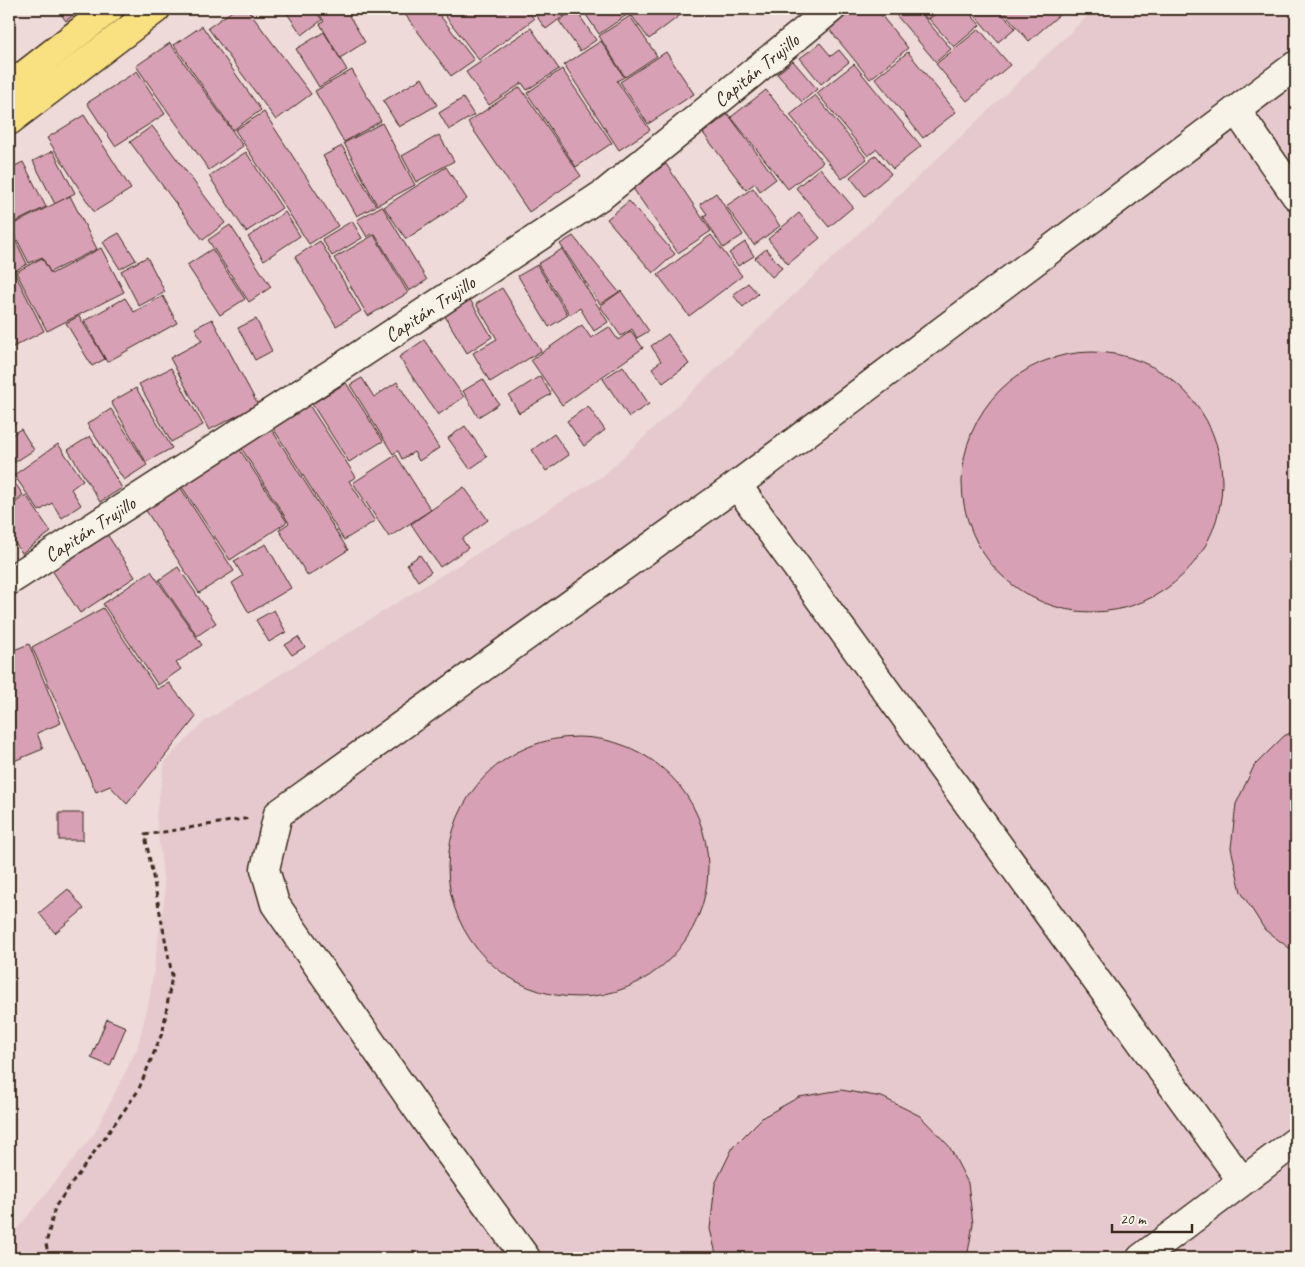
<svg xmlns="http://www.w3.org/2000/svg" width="1305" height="1267" font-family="Caveat,sans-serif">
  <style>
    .built { fill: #e6c9ce }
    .building { fill: #d7a0b5; stroke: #3b2a1e }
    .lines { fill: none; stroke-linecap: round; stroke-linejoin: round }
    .minor-casing { stroke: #3b2a1e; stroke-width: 31 }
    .major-casing { stroke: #3b2a1e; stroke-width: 31 }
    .path { stroke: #3b2a1e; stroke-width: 3; stroke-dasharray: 5 4; stroke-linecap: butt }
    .minor { stroke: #f7f3e8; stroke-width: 28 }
    .major { stroke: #f9e181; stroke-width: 28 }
    .labels { text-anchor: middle; stroke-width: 4; stroke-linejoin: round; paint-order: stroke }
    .street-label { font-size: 20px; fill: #3b2a1e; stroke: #f7f3e8 }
  </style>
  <rect width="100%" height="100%" fill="#eddad9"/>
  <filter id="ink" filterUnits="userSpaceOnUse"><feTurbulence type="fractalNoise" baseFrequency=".02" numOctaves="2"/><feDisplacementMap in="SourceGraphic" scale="10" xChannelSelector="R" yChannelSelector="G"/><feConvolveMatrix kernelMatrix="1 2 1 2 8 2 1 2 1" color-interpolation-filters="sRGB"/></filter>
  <g filter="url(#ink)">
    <path class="built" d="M 1095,9 L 1296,9 L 1296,1258 L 9,1258 L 9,1239 L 94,1134 L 137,1049 L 149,1001 L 165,894 L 156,815 L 165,761 L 205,721 L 603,476 Z"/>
    <g class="building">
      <path d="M 57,9 L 81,9 L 66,21 Z"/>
      <path d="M 235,9 L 247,9 L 311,94 L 276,120 L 208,28 Z"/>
      <path d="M 284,9 L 314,9 L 322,20 L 302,35 Z"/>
      <path d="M 316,9 L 345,9 L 365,42 L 340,58 L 320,24 L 324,21 Z"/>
      <path d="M 401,9 L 435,9 L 474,60 L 451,76 Z"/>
      <path d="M 440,9 L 526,9 L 534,19 L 479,60 Z"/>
      <path d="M 531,9 L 573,9 L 546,29 Z"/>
      <path d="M 575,9 L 596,40 L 580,51 L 559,21 Z"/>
      <path d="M 582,9 L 633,9 L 634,10 L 599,34 Z"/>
      <path d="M 642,9 L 686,9 L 687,10 L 649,39 L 632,16 Z"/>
      <path d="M 855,9 L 876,9 L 908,48 L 870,79 L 829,29 Z"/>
      <path d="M 891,9 L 917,9 L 951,49 L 936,62 Z"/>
      <path d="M 918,9 L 940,9 L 927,19 Z"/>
      <path d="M 942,9 L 966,9 L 980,25 L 954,47 L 929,19 Z"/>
      <path d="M 969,9 L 998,9 L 1015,28 L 998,42 Z"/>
      <path d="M 1001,9 L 1066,9 L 1029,41 Z"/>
      <path d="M 630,16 L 657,56 L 625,77 L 599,36 Z"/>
      <path d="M 202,26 L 261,110 L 233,130 L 174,45 Z"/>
      <path d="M 531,28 L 559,69 L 527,90 L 522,83 L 489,105 L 466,72 Z"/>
      <path d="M 979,29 L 1010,65 L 967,101 L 936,64 Z"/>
      <path d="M 324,32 L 347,70 L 319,87 L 296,49 Z"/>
      <path d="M 601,41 L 624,77 L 617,81 L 650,130 L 619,150 L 564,65 Z"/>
      <path d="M 170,43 L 243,146 L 209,170 L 136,66 Z"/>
      <path d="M 820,43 L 831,56 L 839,50 L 849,62 L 821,84 L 800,58 Z"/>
      <path d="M 666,52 L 694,94 L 648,124 L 620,82 Z"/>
      <path d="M 908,52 L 956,112 L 923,138 L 875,78 Z"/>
      <path d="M 793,61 L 817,89 L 802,102 L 777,74 Z"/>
      <path d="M 854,64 L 921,146 L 893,169 L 877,149 L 868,156 L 817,93 Z"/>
      <path d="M 562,69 L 612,143 L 576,167 L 527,93 Z"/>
      <path d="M 352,70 L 381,121 L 344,142 L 315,91 Z"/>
      <path d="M 137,71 L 165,114 L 115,146 L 87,103 Z"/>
      <path d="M 422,78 L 437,105 L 399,127 L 383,101 Z"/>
      <path d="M 520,87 L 581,176 L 529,212 L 468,122 Z"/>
      <path d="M 766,90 L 823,162 L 788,189 L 731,117 Z"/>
      <path d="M 815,95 L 867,159 L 842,179 L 790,115 Z"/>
      <path d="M 463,98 L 474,115 L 449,130 L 439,113 Z"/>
      <path d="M 264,112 L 338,226 L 309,244 L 235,130 Z"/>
      <path d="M 728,114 L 776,179 L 760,191 L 755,183 L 746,190 L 703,133 Z"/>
      <path d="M 84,115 L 131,189 L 94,212 L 47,138 Z"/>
      <path d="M 382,123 L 415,185 L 377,205 L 344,143 Z"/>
      <path d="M 152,126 L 225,223 L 203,240 L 130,142 Z"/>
      <path d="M 439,135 L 454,161 L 416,182 L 402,156 Z"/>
      <path d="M 342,146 L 376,206 L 357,216 L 323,156 Z"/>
      <path d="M 53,151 L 75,193 L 55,204 L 33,161 Z"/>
      <path d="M 246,152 L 282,208 L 246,232 L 209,176 Z"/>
      <path d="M 876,155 L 891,174 L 865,196 L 850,177 Z"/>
      <path d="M 23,162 L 46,207 L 9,225 L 9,169 Z"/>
      <path d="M 666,164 L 711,231 L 678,253 L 632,187 Z"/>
      <path d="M 446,167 L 467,199 L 406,239 L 384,207 Z"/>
      <path d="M 820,168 L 853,207 L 829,227 L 796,188 Z"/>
      <path d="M 753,188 L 780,226 L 754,245 L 726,206 Z"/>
      <path d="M 716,193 L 743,235 L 723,248 L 703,216 L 707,214 L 700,204 Z"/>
      <path d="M 70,196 L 97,249 L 50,272 L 42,257 L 29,263 L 10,226 Z"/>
      <path d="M 629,201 L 675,254 L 653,273 L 607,219 Z"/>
      <path d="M 382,206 L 427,280 L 409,291 L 374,233 L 367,237 L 357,220 Z"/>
      <path d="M 285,212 L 300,236 L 264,260 L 248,237 Z"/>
      <path d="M 799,213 L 820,238 L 788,264 L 768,239 Z"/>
      <path d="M 352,221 L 362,238 L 332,256 L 322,239 Z"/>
      <path d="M 230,225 L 271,287 L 249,302 L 208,240 Z"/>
      <path d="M 9,227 L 27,264 L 14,271 L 9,260 Z"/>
      <path d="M 119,233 L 136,260 L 120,269 L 103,242 Z"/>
      <path d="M 374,235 L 408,293 L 368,316 L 334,258 Z"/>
      <path d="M 711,235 L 742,276 L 689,316 L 658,275 Z"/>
      <path d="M 573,236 L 619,292 L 600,304 L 560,244 Z"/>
      <path d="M 320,241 L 361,311 L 336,326 L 295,257 Z"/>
      <path d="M 745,242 L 754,256 L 738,266 L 729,253 Z"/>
      <path d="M 101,248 L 124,292 L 47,331 L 16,272 L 42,258 L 51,274 Z"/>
      <path d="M 212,249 L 245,299 L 220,315 L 187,265 Z"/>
      <path d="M 562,249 L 608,322 L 594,331 L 580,308 L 570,315 L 538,264 Z"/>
      <path d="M 766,249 L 782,268 L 772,277 L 755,258 Z"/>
      <path d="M 147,257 L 165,292 L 139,306 L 121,271 Z"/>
      <path d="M 9,262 L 44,331 L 9,349 Z"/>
      <path d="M 537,265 L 568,315 L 549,327 L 518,276 Z"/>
      <path d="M 748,283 L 758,294 L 743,307 L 733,295 Z"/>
      <path d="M 502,288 L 541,351 L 490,382 L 473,353 L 497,339 L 476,304 Z"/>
      <path d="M 621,291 L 649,331 L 637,338 L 632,329 L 621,336 L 600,306 Z"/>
      <path d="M 163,296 L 177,323 L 107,362 L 84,321 L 125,298 L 134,312 Z"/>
      <path d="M 469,298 L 492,337 L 467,353 L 443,313 Z"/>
      <path d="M 79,316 L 105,359 L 92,366 L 66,323 Z"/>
      <path d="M 212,319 L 258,405 L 209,430 L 170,358 L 202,341 L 195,328 Z"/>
      <path d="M 256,319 L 272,351 L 255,360 L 238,328 Z"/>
      <path d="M 582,325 L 591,338 L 609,327 L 618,340 L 631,331 L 643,348 L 562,405 L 531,360 Z"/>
      <path d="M 668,334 L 689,364 L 663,383 L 652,368 L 661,361 L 651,346 Z"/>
      <path d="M 424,340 L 464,397 L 438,415 L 399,357 Z"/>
      <circle cx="1092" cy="482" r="130"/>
      <path d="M 623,366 L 649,404 L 629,417 L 603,379 Z"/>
      <path d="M 171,368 L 203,425 L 171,442 L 139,384 Z"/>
      <path d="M 540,376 L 551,394 L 519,413 L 509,396 Z"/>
      <path d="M 362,378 L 374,397 L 397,382 L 439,448 L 419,461 L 414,452 L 402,459 L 398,451 L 393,454 L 350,385 Z"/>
      <path d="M 483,379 L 499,404 L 478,417 L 463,391 Z"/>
      <path d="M 346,383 L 383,441 L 349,462 L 312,404 Z"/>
      <path d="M 136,388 L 172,448 L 146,462 L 111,402 Z"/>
      <path d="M 309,405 L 356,477 L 349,481 L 375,521 L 344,540 L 273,428 Z"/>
      <path d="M 588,406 L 605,430 L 584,446 L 567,421 Z"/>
      <path d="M 111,409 L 147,465 L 124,480 L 87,424 Z"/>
      <path d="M 9,410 L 16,423 L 9,427 Z"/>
      <path d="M 465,426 L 487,457 L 470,469 L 448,438 Z"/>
      <path d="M 270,427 L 348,550 L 308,576 L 279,530 L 289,523 L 240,446 Z"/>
      <path d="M 21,429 L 34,450 L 9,466 L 9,436 Z"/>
      <path d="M 554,434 L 569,455 L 546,471 L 532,450 Z"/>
      <path d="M 90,436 L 122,488 L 100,502 L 68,450 Z"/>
      <path d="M 58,444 L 83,480 L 71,489 L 81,505 L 62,518 L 52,503 L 39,511 L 14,475 Z"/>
      <path d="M 240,450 L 287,522 L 230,560 L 182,487 Z"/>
      <path d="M 396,455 L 431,510 L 389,537 L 353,483 Z"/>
      <path d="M 9,474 L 23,495 L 9,505 Z"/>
      <path d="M 180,487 L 234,571 L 199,593 L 145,509 Z"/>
      <path d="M 464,487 L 488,520 L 462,539 L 468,548 L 440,567 L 411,524 Z"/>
      <path d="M 26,495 L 51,532 L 22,553 L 9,534 L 9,507 Z"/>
      <path d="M 103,528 L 135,577 L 80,613 L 48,564 Z"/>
      <path d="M 266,544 L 291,588 L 249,613 L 232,583 L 243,576 L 234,561 Z"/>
      <path d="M 420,555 L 431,572 L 418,581 L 407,564 Z"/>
      <path d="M 178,567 L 216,623 L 197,636 L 159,580 Z"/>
      <path d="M 151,571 L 202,645 L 176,663 L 181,669 L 158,685 L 103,604 Z"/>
      <path d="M 103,608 L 157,689 L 169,683 L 196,717 L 127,804 L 110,786 L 96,792 L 32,647 Z"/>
      <path d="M 274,610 L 286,632 L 269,642 L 256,620 Z"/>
      <path d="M 298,637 L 305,647 L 292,655 L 285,645 Z"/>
      <path d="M 29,644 L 61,723 L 37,733 L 43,749 L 9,763 L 9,652 Z"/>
      <path d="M 1296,730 L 1296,953 L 1265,930 L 1241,892 L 1231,848 L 1236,804 L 1254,766 L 1284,736 Z"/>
      <circle cx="578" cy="867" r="130"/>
      <rect x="59" y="813" width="24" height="27"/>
      <path d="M 68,889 L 84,909 L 55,933 L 39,913 Z"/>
      <path d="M 107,1019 L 126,1027 L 110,1066 L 91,1058 Z"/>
      <path d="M 841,1090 L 882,1097 L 920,1116 L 949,1146 L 968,1183 L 973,1224 L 967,1258 L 717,1258 L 710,1229 L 715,1184 L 733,1147 L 763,1117 L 799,1097 Z"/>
    </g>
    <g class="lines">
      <defs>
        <g id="minor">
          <path d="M 1236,110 L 1296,196"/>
          <path d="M 737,485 L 1242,1181"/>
          <path id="s1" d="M 9,581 L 337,370 L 605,193 L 831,9"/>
          <path d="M 526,1258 L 426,1121 L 275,904 L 265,869 L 278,814 L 737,485 L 1296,65"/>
          <path d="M 1141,1258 L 1296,1141"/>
        </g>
        <g id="major">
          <path d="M 9,87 L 109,9"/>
          <path d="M 9,121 L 156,9"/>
        </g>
      </defs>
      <use href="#minor" class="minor-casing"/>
      <use href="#major" class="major-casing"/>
      <path class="path" d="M 49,1258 L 46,1244 L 55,1207 L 138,1091 L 163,1031 L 172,975 L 145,835 L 250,818"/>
      <use href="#minor" class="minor"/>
      <use href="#major" class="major"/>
    </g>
  </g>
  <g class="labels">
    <g class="street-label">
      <text dy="7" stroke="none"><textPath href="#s1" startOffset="906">Capitán Trujillo</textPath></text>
      <text dy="7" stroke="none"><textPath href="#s1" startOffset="501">Capitán Trujillo</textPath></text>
      <text dy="7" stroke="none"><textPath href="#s1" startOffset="96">Capitán Trujillo</textPath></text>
    </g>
  </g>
  <rect width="1305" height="1267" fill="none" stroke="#f7f3e8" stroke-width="30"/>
  <rect x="15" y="15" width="1275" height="1237" fill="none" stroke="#3b2a1e" stroke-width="2" filter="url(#ink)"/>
  <path d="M1112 1224v8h80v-8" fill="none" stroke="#3b2a1e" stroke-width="2.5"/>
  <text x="1120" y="1224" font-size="15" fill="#3b2a1e" stroke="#f7f3e8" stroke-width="4" paint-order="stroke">20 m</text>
</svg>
